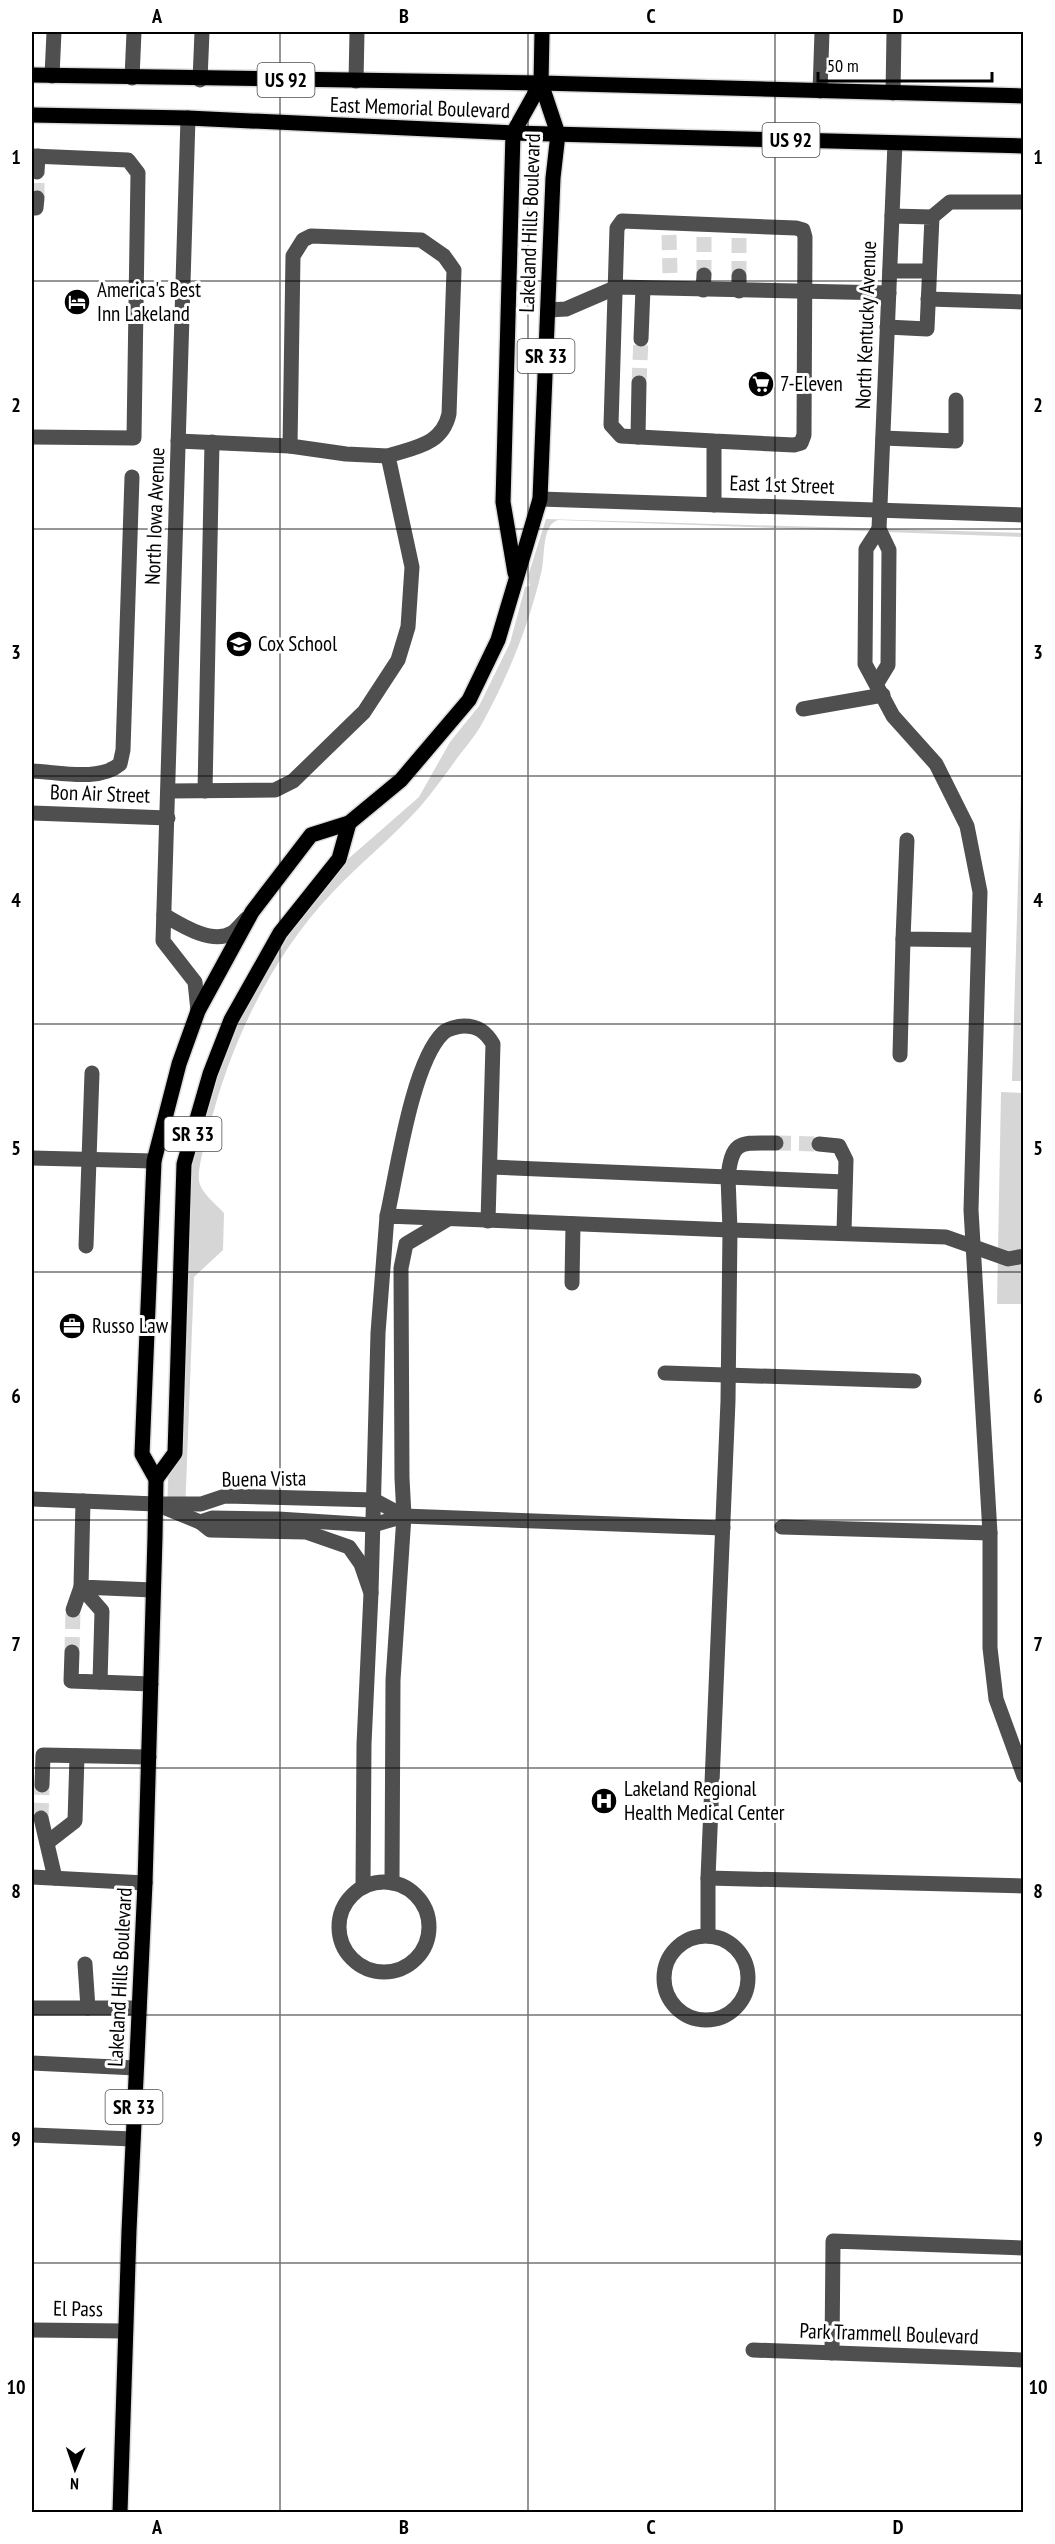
<svg xmlns="http://www.w3.org/2000/svg" width="1055" height="2544" font-family="'PT Sans Narrow',sans-serif">
  <style>
    .green { fill: #d6d6d6 }
    .lines { fill: none; stroke-linecap: round; stroke-linejoin: round }
    .minor-tunnel { stroke: #d9d9d9; stroke-width: 15; stroke-dasharray: 15 8; stroke-linecap: butt }
    .major-casing { stroke: #dbdbdb; stroke-width: 18 }
    .minor { stroke: #4f4f4f; stroke-width: 15 }
    .major { stroke: #000; stroke-width: 15 }
    .grid { fill: none; stroke: #000; stroke-width: 1.5; stroke-opacity: 0.55 }
    .labels { text-anchor: middle; stroke-width: 6; stroke-linejoin: round; paint-order: stroke }
    .shield { fill: #fff; stroke: #4c4c4c; stroke-width: 1.5 }
    .shield-label { font-size: 20px; font-weight: bold; fill: #000 }
    .street-label { font-size: 21px; fill: #000; stroke: #fff }
    .poi-label { font-size: 21px; fill: #000; stroke: #fff; text-anchor: start }
    .neatline { fill: none; stroke: #000; stroke-width: 2 }
    .grid-label { font-size: 20px; text-anchor: middle; font-weight: bold; fill: #000 }
  </style>
  <rect width="100%" height="100%" fill="#fff"/>
  <g class="green">
    <path d="M 546,519 L 1023,533 L 1023,537 L 558,520 C 542,525 545,554 542,569 C 530,622 510,672 484,720 C 477,734 467,745 458,757 C 445,775 433,792 419,808 C 392,838 359,864 332,893 C 275,953 236,1032 214,1110 C 210,1126 197,1166 199,1181 C 201,1193 217,1205 224,1213 L 223,1250 L 194,1277 L 185,1513 L 167,1511 L 180,1165 L 200,1092 L 300,901 L 419,797 L 450,742 L 479,706 L 510,643 L 525,587 L 530,586 L 528,576 Z"/>
    <path d="M 1023,718 L 1024,1081 L 1012,1081 Z"/>
    <path d="M 1001,1092 L 1023,1093 L 1023,1304 L 997,1304 Z"/>
  </g>
  <g class="lines">
    <g class="minor-tunnel">
      <path d="M 37,198 L 37,172"/>
      <path d="M 669,235 L 670,274"/>
      <path d="M 739,238 L 739,276"/>
      <path d="M 704,275 L 704,236"/>
      <path d="M 639,383 L 641,339"/>
      <path d="M 776,1143 L 819,1144"/>
      <path d="M 72,1652 L 73,1610"/>
      <path d="M 41,1818 L 42,1785"/>
    </g>
    <defs>
      <g id="major">
        <path d="M 32,75 L 541,83 L 1024,96"/>
        <path d="M 32,115 L 188,118 L 513,133 L 1024,146"/>
        <path d="M 515,573 L 503,502 L 513,133 L 541,83"/>
        <path d="M 156,1479 L 175,1453 L 184,1164 L 210,1074 L 231,1020 L 280,933 L 339,859 L 349,823"/>
        <path d="M 120,2512 L 129,2231 L 145,1883 L 155,1537 L 156,1479 L 142,1454 L 154,1161 L 179,1064 L 198,1011 L 252,912 L 311,835 L 349,823 L 401,780 L 469,700 L 498,640 L 540,499 L 553,178 L 558,134 L 541,83 L 542,32"/>
      </g>
    </defs>
    <use href="#major" class="major-casing"/>
    <g class="minor">
      <path d="M 52,76 L 54,32"/>
      <path d="M 132,78 L 134,32"/>
      <path d="M 200,80 L 202,32"/>
      <path d="M 356,81 L 357,32"/>
      <path d="M 820,91 L 822,32"/>
      <path d="M 893,93 L 894,32"/>
      <path d="M 188,118 L 163,941 L 195,982 L 198,1011"/>
      <path d="M 32,156 L 128,160 L 138,173 L 134,438 L 32,437"/>
      <path d="M 37,172 L 38,156"/>
      <path d="M 32,208 L 36,208 L 37,198"/>
      <path d="M 932,217 L 950,202 L 1024,202"/>
      <path d="M 890,271 L 929,271"/>
      <path d="M 703,290 L 704,275"/>
      <path d="M 739,291 L 739,276"/>
      <path d="M 928,299 L 1024,302"/>
      <path d="M 548,310 L 566,309 L 617,287 L 889,293"/>
      <path d="M 887,327 L 927,329 L 932,217 L 892,216"/>
      <path d="M 641,339 L 643,288"/>
      <path d="M 638,437 L 639,383"/>
      <path d="M 883,438 L 956,441 L 956,400"/>
      <path d="M 290,446 L 346,454 L 388,456"/>
      <path d="M 540,499 L 1024,515"/>
      <path d="M 714,505 L 714,441 L 794,445 L 801,443 L 804,435 L 805,237 L 803,230 L 796,228 L 622,221 L 617,228 L 611,425 L 621,436 L 714,441"/>
      <path d="M 879,529 L 866,549 L 865,664 L 893,716 L 936,764 L 967,826 L 980,892 L 971,1210 L 990,1533 L 990,1648 L 996,1699 L 1024,1776"/>
      <path d="M 877,683 L 888,665 L 889,550 L 879,529 L 895,143"/>
      <path d="M 803,709 L 883,695"/>
      <path d="M 32,771 C 59,772 99,782 120,764 L 123,750 L 132,477"/>
      <path d="M 169,791 L 275,790 L 293,781 L 364,712 L 398,660 L 408,627 L 412,567 L 388,456 C 415,447 442,445 449,414 L 454,270 L 444,256 L 421,240 L 311,236 L 303,240 L 293,256 L 290,446 L 178,441"/>
      <path d="M 205,791 L 212,442"/>
      <path d="M 32,813 L 168,818"/>
      <path d="M 907,840 L 903,939 L 978,940"/>
      <path d="M 164,915 C 181,925 212,945 232,933 C 237,930 242,923 246,919"/>
      <path d="M 900,1055 L 903,939"/>
      <path d="M 776,1143 C 741,1143 732,1139 728,1177 L 845,1182"/>
      <path d="M 819,1144 L 839,1146 L 846,1160 L 844,1232"/>
      <path d="M 32,1158 L 154,1161"/>
      <path d="M 387,1216 C 397,1172 412,1063 443,1033 C 447,1029 458,1026 464,1026 C 478,1026 486,1032 493,1044 L 488,1221"/>
      <path d="M 86,1246 L 92,1073"/>
      <path d="M 1024,1256 L 1008,1259 L 946,1237 L 730,1230 L 728,1401 L 708,1878 L 1024,1886"/>
      <path d="M 572,1283 L 573,1224"/>
      <path d="M 665,1373 L 914,1381"/>
      <path d="M 32,1499 L 156,1504 L 201,1504 L 225,1496 L 374,1500 L 404,1516"/>
      <path d="M 83,1501 L 81,1587 L 153,1590"/>
      <path d="M 156,1504 L 200,1522 L 210,1530 L 306,1532 L 349,1547 L 361,1564 L 371,1593 L 364,1744 L 363,1887"/>
      <path d="M 200,1522 L 212,1518 L 278,1519 L 373,1525 L 404,1516 L 723,1528"/>
      <path d="M 782,1527 L 990,1533"/>
      <path d="M 371,1593 L 378,1333 L 387,1216 L 730,1230 L 728,1177 L 490,1167"/>
      <path d="M 73,1610 L 81,1587 L 102,1611 L 100,1682"/>
      <path d="M 72,1652 L 71,1681 L 151,1684"/>
      <path d="M 42,1785 L 43,1755 L 149,1757"/>
      <path d="M 41,1818 L 55,1878"/>
      <path d="M 48,1842 L 75,1821 L 77,1756"/>
      <path d="M 32,1877 L 145,1883"/>
      <path d="M 708,1878 L 708,1936"/>
      <circle cx="384" cy="1927" r="45"/>
      <path d="M 392,1883 L 393,1680 L 404,1516 L 402,1478 L 401,1268 L 406,1244 L 448,1219"/>
      <circle cx="706" cy="1978" r="42"/>
      <path d="M 85,1964 L 88,2008"/>
      <path d="M 32,2008 L 139,2008"/>
      <path d="M 32,2063 L 136,2068"/>
      <path d="M 32,2135 L 133,2139"/>
      <path d="M 32,2330 L 125,2331"/>
      <path d="M 753,2350 L 1024,2360"/>
      <path d="M 832,2353 L 833,2241 L 1024,2248"/>
    </g>
    <use href="#major" class="major"/>
  </g>
  <path class="grid" d="M 280,32 L 280,2512M 528,32 L 528,2512M 775,32 L 775,2512M 32,281 L 1024,281M 32,529 L 1024,529M 32,776 L 1024,776M 32,1024 L 1024,1024M 32,1272 L 1024,1272M 32,1520 L 1024,1520M 32,1768 L 1024,1768M 32,2015 L 1024,2015M 32,2263 L 1024,2263"/>
  <defs>
    <symbol id="hotel-disc" viewBox="-11 -11 22 22"><circle r="9.5" fill="#000" stroke="#fff"/><path d="M-6-4.5h1.5V1H6V5H4.5V3h-9V5H-6ZM-4 0a1.8 1.8 0 1 1 3.6 0ZM.5 0V-2.5h3Q6-2.5 6 0Z" fill="#fff"/></symbol>
    <symbol id="supermarket-disc" viewBox="-11 -11 22 22"><circle r="9.5" fill="#000" stroke="#fff"/><path d="M-6-5.5h2.5l.6 2H6L4.5 2H-2.5L-4.4-4H-6ZM-1.5 3.2a1.3 1.3 0 1 0 .1 0ZM3 3.2a1.3 1.3 0 1 0 .1 0Z" fill="#fff"/></symbol>
    <symbol id="school-disc" viewBox="-11 -11 22 22"><circle r="9.5" fill="#000" stroke="#fff"/><path d="M0-5L7-2L0 1L-7-2ZM-4 1L0 2.5L4 1V4Q0 6-4 4Z" fill="#fff"/></symbol>
    <symbol id="office-disc" viewBox="-11 -11 22 22"><circle r="9.5" fill="#000" stroke="#fff"/><path d="M-6-3h4V-5.5h4V-3h4V5H-6ZM-1-4.5V-3h2v-1.5ZM-6 0V1H6V0Z" fill="#fff"/></symbol>
    <symbol id="hospital-disc" viewBox="-11 -11 22 22"><circle r="9.5" fill="#000" stroke="#fff"/><path d="M-5-5h3v3.5h4V-5h3V5h-3V1.5h-4V5h-3Z" fill="#fff"/></symbol>
  </defs>
  <g fill-rule="evenodd">
    <use href="#hotel-disc" x="62" y="287" width="30" height="30"/>
    <use href="#supermarket-disc" x="746" y="369" width="30" height="30"/>
    <use href="#school-disc" x="224" y="629" width="30" height="30"/>
    <use href="#office-disc" x="57" y="1311" width="30" height="30"/>
    <use href="#hospital-disc" x="589" y="1786" width="30" height="30"/>
  </g>
  <g class="labels">
    <g class="shield">
      <rect x="257.5" y="63" width="57" height="34" rx="4.5"/>
      <rect x="762.5" y="123" width="57" height="34" rx="4.5"/>
      <rect x="517.5" y="339" width="57" height="34" rx="4.5"/>
      <rect x="164.5" y="1117" width="57" height="34" rx="4.5"/>
      <rect x="105.5" y="2090" width="57" height="34" rx="4.5"/>
    </g>
    <g class="shield-label">
      <text x="286" y="87">US 92</text>
      <text x="791" y="147">US 92</text>
      <text x="546" y="363">SR 33</text>
      <text x="193" y="1141">SR 33</text>
      <text x="134" y="2114">SR 33</text>
    </g>
    <g class="street-label">
      <text transform="translate(420 108) rotate(2)" y="7">East Memorial Boulevard</text>
      <text transform="translate(530 223) rotate(-88)" y="7">Lakeland Hills Boulevard</text>
      <text transform="translate(866 325) rotate(-88)" y="7">North Kentucky Avenue</text>
      <text transform="translate(782 485) rotate(2)" y="7">East 1st Street</text>
      <text transform="translate(155 516) rotate(-88)" y="7">North Iowa Avenue</text>
      <text transform="translate(100 794) rotate(2)" y="7">Bon Air Street</text>
      <text transform="translate(264 1479) rotate(-1)" y="7">Buena Vista</text>
      <text transform="translate(120 1977) rotate(-87)" y="7">Lakeland Hills Boulevard</text>
      <text transform="translate(78 2309) rotate(1)" y="7">El Pass</text>
      <text transform="translate(889 2334) rotate(2)" y="7">Park Trammell Boulevard</text>
    </g>
    <g class="poi-label">
      <text x="97" y="297">America's Best<tspan x="97" dy="24">Inn Lakeland</tspan></text>
      <text x="780" y="391">7-Eleven</text>
      <text x="258" y="651">Cox School</text>
      <text x="92" y="1333">Russo Law</text>
      <text x="624" y="1796">Lakeland Regional<tspan x="624" dy="24">Health Medical Center</tspan></text>
    </g>
  </g>
  <rect width="1055" height="2544" fill="none" stroke="#ffffff" stroke-width="66"/>
  <g transform="translate(75 2469) rotate(182)" stroke="#ffffff" stroke-width="4.5" paint-order="stroke">
  <path d="M0-4.5L10 22L0 15L-10 22Z" fill="#000000"/>
  <text y="-9" font-size="16" font-weight="bold" text-anchor="middle" fill="#000000">N</text>
  </g>
  <path d="M818 72v9h174v-9" fill="none" stroke="#000000" stroke-width="3"/>
  <text x="827" y="72" font-size="18" fill="#000000" stroke="#ffffff" stroke-width="4.5" paint-order="stroke">50 m</text>
  <rect x="33" y="33" width="989" height="2478" class="neatline"/>
  <g class="grid-label">
    <text x="157" y="23">A</text>
    <text x="404" y="23">B</text>
    <text x="651" y="23">C</text>
    <text x="898" y="23">D</text>
    <text x="16" y="164">1</text>
    <text x="1038" y="164">1</text>
    <text x="16" y="412">2</text>
    <text x="1038" y="412">2</text>
    <text x="16" y="659">3</text>
    <text x="1038" y="659">3</text>
    <text x="16" y="907">4</text>
    <text x="1038" y="907">4</text>
    <text x="16" y="1155">5</text>
    <text x="1038" y="1155">5</text>
    <text x="16" y="1403">6</text>
    <text x="1038" y="1403">6</text>
    <text x="16" y="1651">7</text>
    <text x="1038" y="1651">7</text>
    <text x="16" y="1898">8</text>
    <text x="1038" y="1898">8</text>
    <text x="16" y="2146">9</text>
    <text x="1038" y="2146">9</text>
    <text x="16" y="2394">10</text>
    <text x="1038" y="2394">10</text>
    <text x="157" y="2534">A</text>
    <text x="404" y="2534">B</text>
    <text x="651" y="2534">C</text>
    <text x="898" y="2534">D</text>
  </g>
</svg>
